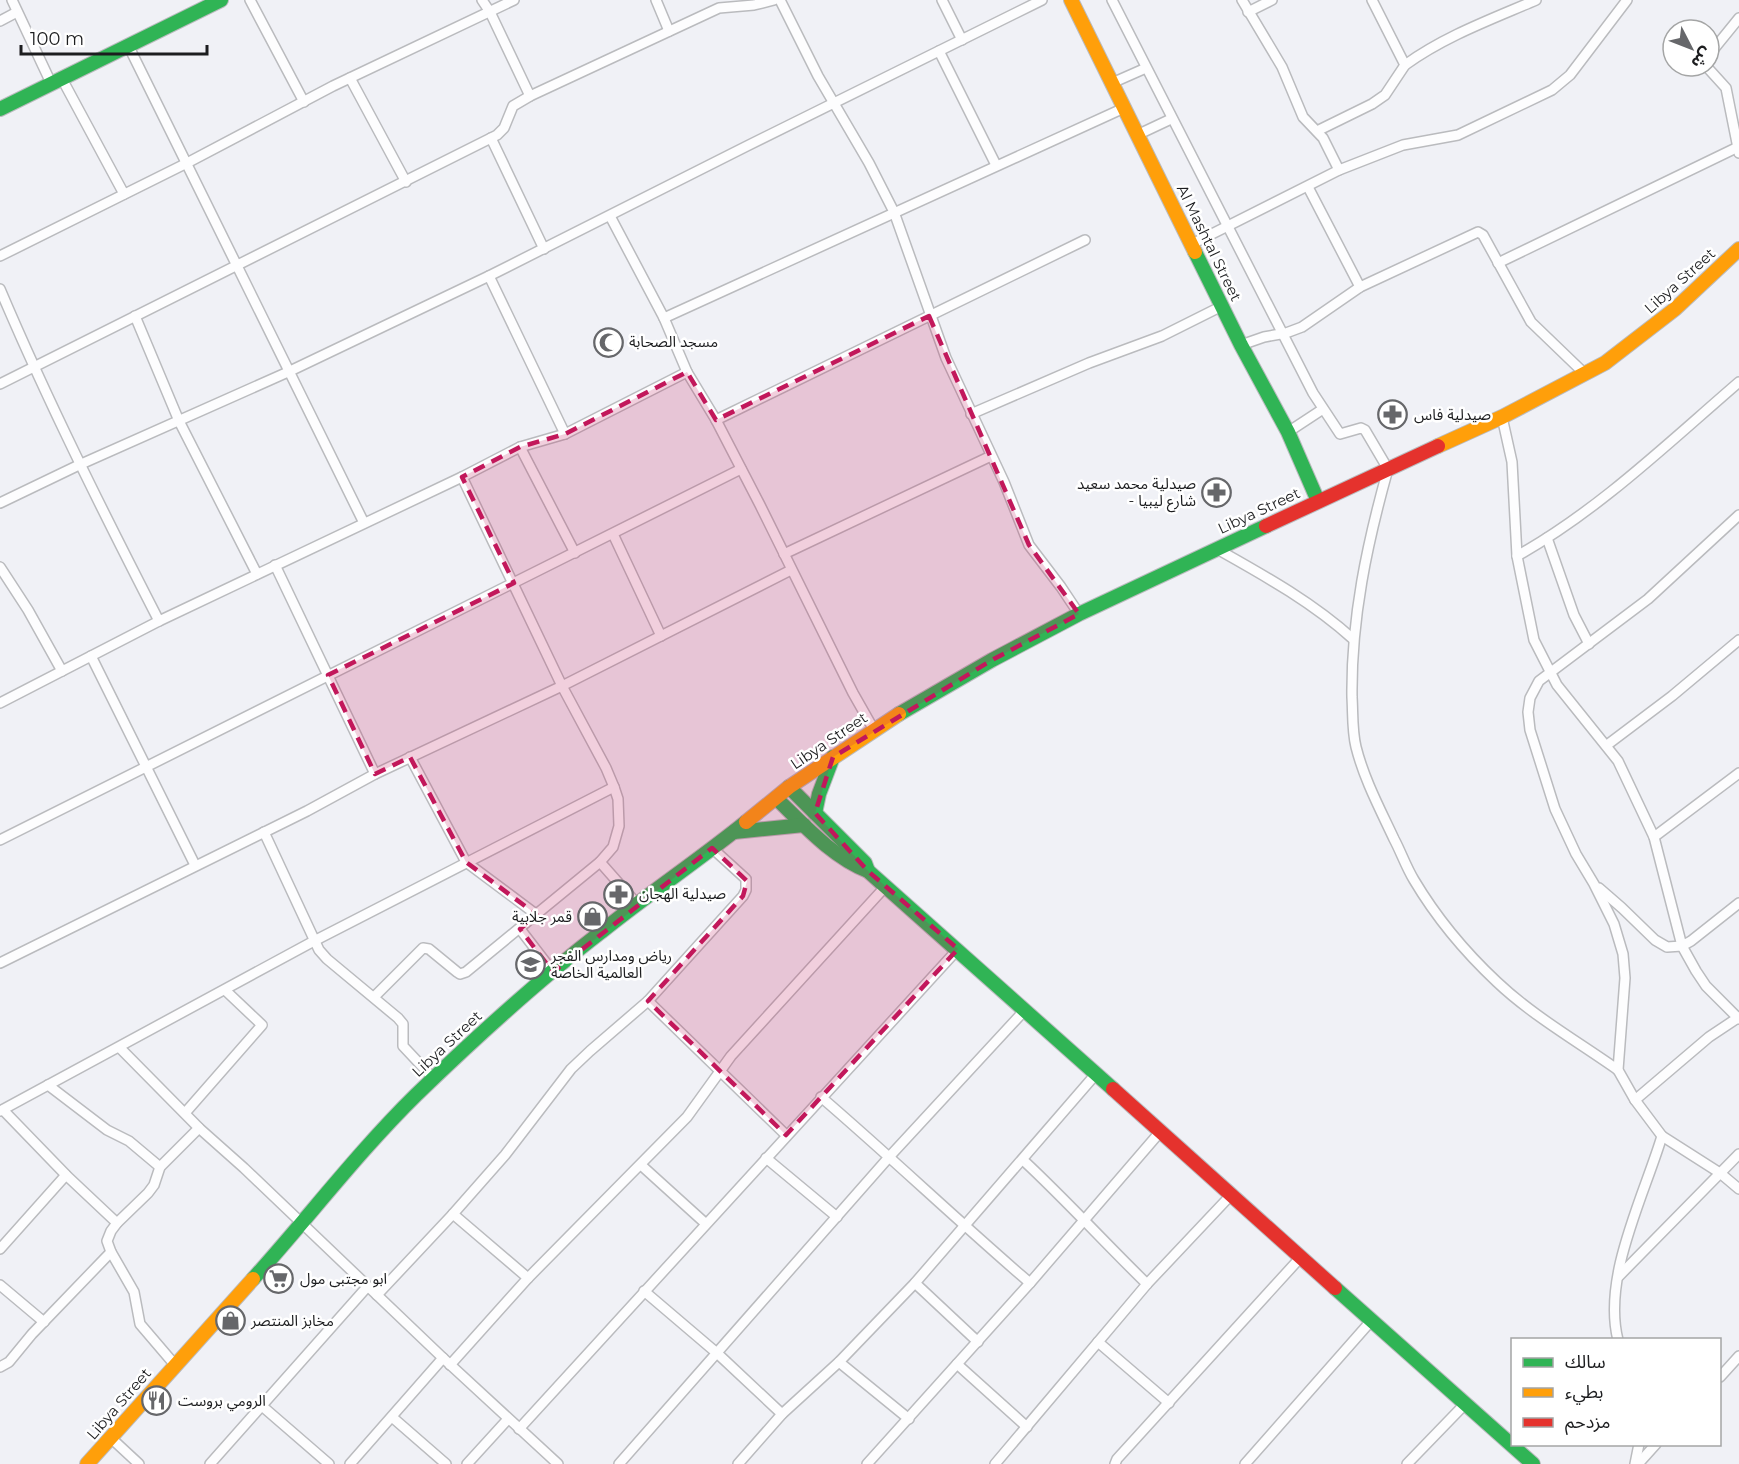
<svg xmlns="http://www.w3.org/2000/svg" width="1739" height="1464" font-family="Montserrat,'Noto Sans Arabic',sans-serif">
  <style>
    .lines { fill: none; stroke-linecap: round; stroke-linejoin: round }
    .street-casing { stroke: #babbbe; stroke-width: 12 }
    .fast-casing { stroke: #babbbe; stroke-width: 16 }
    .slow-casing { stroke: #babbbe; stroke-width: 16 }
    .jam-casing { stroke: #babbbe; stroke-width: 16 }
    .street { stroke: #fdfdfe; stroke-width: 9 }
    .fast { stroke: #30b455; stroke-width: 14 }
    .slow { stroke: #ff9f0a; stroke-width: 14 }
    .jam { stroke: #e5322d; stroke-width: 14 }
    .marked { fill: #c2185b; fill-opacity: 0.2; stroke: #c2185b; stroke-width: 4.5; stroke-dasharray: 12 8; stroke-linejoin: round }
    .labels { text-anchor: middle; stroke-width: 5; stroke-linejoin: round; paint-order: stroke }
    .street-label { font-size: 15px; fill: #1c1d1f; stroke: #fff }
    .poi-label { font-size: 15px; fill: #1c1d1f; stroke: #fff; text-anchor: start }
  </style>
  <rect width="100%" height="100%" fill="#f0f1f6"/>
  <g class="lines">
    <defs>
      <g id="street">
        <path d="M 12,0 L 51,83"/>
        <path d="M 250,0 L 304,102"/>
        <path d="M 482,0 L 490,12 L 530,96"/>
        <path d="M 656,0 L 669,31"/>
        <path d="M 780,0 L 818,76 L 869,163 L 894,212 L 946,358 L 1004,482 L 1029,545 L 1061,587 L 1079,614"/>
        <path d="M 942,0 L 962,40"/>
        <path d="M 1112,0 L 1313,393 L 1340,434 L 1361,428 L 1365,430 L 1388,469 C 1367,544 1351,619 1352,697 C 1353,713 1352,731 1356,747 C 1364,779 1380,809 1394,839 C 1401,852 1406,867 1414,880 C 1436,917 1465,952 1497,982 C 1533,1016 1577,1041 1618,1070"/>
        <path d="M 1242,0 L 1282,67 L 1303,117 L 1323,138 L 1339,170"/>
        <path d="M 1248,12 L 1272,0"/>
        <path d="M 0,21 L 17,12"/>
        <path d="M 128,45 L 364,523"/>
        <path d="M 939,51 L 996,165"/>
        <path d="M 1709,55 L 1739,18"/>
        <path d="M 1405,65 C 1445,36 1492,19 1536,0"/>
        <path d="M 1706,66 L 1726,88 L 1739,153"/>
        <path d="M 61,77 L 124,194"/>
        <path d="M 350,78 L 406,182"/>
        <path d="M 1112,83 L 1146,68"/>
        <path d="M 1317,131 L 1372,104 L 1385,95 L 1405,65 L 1372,0"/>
        <path d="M 1137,135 L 1171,119"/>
        <path d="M 491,138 L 544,249"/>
        <path d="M 1308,187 L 1360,287"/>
        <path d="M 610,216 L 664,318 L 687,372 L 716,420 L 760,505 L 853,693 L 874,730"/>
        <path d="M 1192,244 L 1339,170 L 1403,145 L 1458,135 L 1552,90 L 1570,75 L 1627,0"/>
        <path d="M 0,256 L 187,163 L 333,86 L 514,0"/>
        <path d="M 1498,263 L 1738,147"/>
        <path d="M 489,276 L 565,434"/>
        <path d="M 0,289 C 48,402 103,512 159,621"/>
        <path d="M 135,316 L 179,421 L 257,574"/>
        <path d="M 664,318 L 1124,108"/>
        <path d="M 1241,345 L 1264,337 L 1286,333 L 1302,327 L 1360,287 L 1478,232 L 1483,235 L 1531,322 L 1585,374"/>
        <path d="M 0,384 L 497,135 L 504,128 L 513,106 L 530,96 L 719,8 L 754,5 L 774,0"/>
        <path d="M 971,414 L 1089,363 L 1162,336 L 1222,306"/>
        <path d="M 1502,417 L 1512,462 L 1517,556 L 1534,640 L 1557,685 L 1618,761 L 1654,837 L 1682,946 L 1696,971 L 1706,986 L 1739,1019"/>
        <path d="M 716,420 L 1085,240"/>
        <path d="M 1288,432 L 1323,409"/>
        <path d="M 520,447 L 575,553"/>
        <path d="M 462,477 L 562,686 L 606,768 L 614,787 L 618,799 L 619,826 L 613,847 L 600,862 L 637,904"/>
        <path d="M 0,503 L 79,465 L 288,372 L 489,276 L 747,146 L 1042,0"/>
        <path d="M 613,534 L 661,636"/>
        <path d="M 1547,538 L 1574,615 L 1589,644"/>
        <path d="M 1217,549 C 1265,576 1312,602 1353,639"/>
        <path d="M 784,554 L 991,456"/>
        <path d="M 1517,556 C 1599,510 1668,443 1739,382"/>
        <path d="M 275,565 L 375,774"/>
        <path d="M 0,567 L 28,610 L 62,671"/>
        <path d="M 91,656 L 195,865"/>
        <path d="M 0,703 L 159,621 L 462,477 L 520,447 L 565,434 L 687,372"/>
        <path d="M 1607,745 L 1672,696 L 1739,640"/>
        <path d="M 410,757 L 466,862 L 537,915"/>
        <path d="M 264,832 L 319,950 L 327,959 L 398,1018 L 403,1024 L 403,1046 L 433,1078"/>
        <path d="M 1654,837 L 1739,773"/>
        <path d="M 0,840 L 741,469"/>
        <path d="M 1599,888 L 1622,908 L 1655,940 L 1667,947 L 1682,946 L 1691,941 L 1739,903"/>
        <path d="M 520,929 L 553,972"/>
        <path d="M 0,963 L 307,811 L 375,774 L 562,686 L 791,570"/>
        <path d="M 374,997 L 423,948 L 429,949 L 457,972 L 460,974 L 466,972 L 600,862"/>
        <path d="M 648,1001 L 786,1135"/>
        <path d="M 120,1048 L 199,1128 L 244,1168 L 443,1358 L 558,1464"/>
        <path d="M 48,1085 L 107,1130 L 129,1141 L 160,1167"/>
        <path d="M 821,1097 C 892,1158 959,1222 1030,1283"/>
        <path d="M 1635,1100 L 1709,1037 L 1739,1017"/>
        <path d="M 3,1110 L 66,1175 L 117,1223"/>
        <path d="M 0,1111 L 314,941 L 614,787"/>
        <path d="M 185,1113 L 262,1025 L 225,990"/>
        <path d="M 1662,1136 L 1720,1173 L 1739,1189"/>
        <path d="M 766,1158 L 837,1217"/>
        <path d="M 1023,1160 C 1066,1200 1105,1243 1147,1284"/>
        <path d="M 641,1165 L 705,1223"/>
        <path d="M 453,1214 L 528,1278"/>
        <path d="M 0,1249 L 66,1175"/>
        <path d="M 1619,1276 L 1739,1154"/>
        <path d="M 915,1283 L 978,1342"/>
        <path d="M 0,1285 L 44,1322"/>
        <path d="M 644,1291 L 718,1354 L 782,1414"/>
        <path d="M 377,1295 L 453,1214 L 505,1155 L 571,1069 L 590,1051 L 648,1001 L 743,896 L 746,890 L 746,879 L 712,848"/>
        <path d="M 1618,1340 C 1602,1277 1644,1196 1662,1136 L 1635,1100 L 1618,1070 L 1625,978 L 1623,954 L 1614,924 L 1594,884 L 1576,854 L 1555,809 L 1530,730 L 1528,712 L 1530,698 L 1539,681 L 1648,599 L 1739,515"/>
        <path d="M 1098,1342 L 1169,1403"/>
        <path d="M 839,1362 L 909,1419"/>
        <path d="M 957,1364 L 1027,1427"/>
        <path d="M 175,1365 L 140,1324 L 134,1292 L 111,1252 L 107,1241 L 111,1231 L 117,1223 L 148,1193 L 154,1185 L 160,1167 L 199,1128"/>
        <path d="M 450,1365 L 528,1278 L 687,1117 L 731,1056 L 885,887"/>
        <path d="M 0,1367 L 9,1362 L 32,1334 L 111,1252"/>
        <path d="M 1720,1377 L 1739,1356"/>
        <path d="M 262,1406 L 329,1464"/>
        <path d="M 392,1417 L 446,1464"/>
        <path d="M 519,1429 L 958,949"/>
        <path d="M 111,1438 L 139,1464"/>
        <path d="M 210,1464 L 367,1287"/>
        <path d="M 350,1464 L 443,1358"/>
        <path d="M 467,1464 L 508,1419"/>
        <path d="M 619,1464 L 890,1156 L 1024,1011"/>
        <path d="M 738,1464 L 782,1414 L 839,1362 L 915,1283 L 1095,1075"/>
        <path d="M 867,1464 L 1030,1283 L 1160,1132"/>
        <path d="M 995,1464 L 1147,1284 L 1230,1196"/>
        <path d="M 1115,1464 L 1117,1459 L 1300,1258"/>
        <path d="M 1245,1464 L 1371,1321"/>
        <path d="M 1407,1464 L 1465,1404"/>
        <path d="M 1635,1464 L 1639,1444"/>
        <path d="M 1638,1464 L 1656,1444"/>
      </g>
      <g id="fast">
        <path d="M 0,109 L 221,0"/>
        <path d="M 1195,252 L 1241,345 L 1288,432 L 1318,501"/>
        <path d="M 899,714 L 992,660 L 1079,614 L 1266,526"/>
        <path d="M 789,787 L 865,863 L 868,871"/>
        <path d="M 776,798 C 803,824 832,857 868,871 L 1113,1089"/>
        <path d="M 815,813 L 819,794 L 833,757"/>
        <path d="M 734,832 L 804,825"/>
        <path d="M 253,1279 C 308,1218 358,1152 416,1095 C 475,1038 536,982 601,932 C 648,894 699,860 746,822"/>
        <path d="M 1335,1288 L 1533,1464"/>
      </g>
      <g id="slow">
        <path d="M 1071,0 L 1195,252"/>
        <path d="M 1438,446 L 1502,417 L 1605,363 L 1675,309 L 1739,249"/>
        <path d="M 746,822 L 789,787 L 899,714"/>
        <path d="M 87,1464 L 253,1279"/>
      </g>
      <g id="jam">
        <path d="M 1266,526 L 1438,446"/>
        <path d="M 1113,1089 L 1335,1288"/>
      </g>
    </defs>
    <use href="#street" class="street-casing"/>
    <use href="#fast" class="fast-casing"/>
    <use href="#slow" class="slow-casing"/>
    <use href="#jam" class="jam-casing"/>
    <use href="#street" class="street"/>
    <use href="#fast" class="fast"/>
    <use href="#slow" class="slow"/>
    <use href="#jam" class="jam"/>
  </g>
  <path class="marked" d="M 929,316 L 1029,545 L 1079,614 L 992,660 L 833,757 L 815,813 L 868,871 L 958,949 L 786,1135 L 648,1001 L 743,896 L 747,881 L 712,848 L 553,972 L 520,929 L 537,915 L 466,862 L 410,757 L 375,774 L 328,675 L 514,583 L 462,477 L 520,447 L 565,434 L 687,372 L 716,420 Z"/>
  <defs>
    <symbol id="mosque-ring" viewBox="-11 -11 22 22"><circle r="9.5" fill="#fff" stroke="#66676a" stroke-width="1.5"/><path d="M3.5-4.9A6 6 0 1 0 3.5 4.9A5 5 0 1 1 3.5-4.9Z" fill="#66676a"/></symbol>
    <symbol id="pharmacy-ring" viewBox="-11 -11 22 22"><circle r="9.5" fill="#fff" stroke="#66676a" stroke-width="1.5"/><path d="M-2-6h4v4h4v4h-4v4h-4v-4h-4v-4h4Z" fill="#66676a"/></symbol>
    <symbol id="shop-ring" viewBox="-11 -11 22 22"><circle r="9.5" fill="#fff" stroke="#66676a" stroke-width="1.5"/><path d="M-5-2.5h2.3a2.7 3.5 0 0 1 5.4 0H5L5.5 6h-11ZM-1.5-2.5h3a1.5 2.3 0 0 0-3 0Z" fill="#66676a"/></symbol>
    <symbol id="school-ring" viewBox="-11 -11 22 22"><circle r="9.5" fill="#fff" stroke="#66676a" stroke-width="1.5"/><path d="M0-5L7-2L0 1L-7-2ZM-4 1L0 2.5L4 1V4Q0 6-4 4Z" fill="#66676a"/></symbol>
    <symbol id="supermarket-ring" viewBox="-11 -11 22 22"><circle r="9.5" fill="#fff" stroke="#66676a" stroke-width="1.5"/><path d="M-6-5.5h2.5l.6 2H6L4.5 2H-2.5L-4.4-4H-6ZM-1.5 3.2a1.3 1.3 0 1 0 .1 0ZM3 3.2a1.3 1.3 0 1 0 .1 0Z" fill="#66676a"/></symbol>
    <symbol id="restaurant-ring" viewBox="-11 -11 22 22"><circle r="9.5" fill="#fff" stroke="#66676a" stroke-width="1.5"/><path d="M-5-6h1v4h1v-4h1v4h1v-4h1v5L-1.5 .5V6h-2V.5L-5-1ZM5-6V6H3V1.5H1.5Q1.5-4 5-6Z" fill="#66676a"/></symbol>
  </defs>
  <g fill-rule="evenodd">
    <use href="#mosque-ring" x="592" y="326" width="33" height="33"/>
    <use href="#pharmacy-ring" x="1376" y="398" width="33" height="33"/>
    <use href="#pharmacy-ring" x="1200" y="476" width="33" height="33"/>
    <use href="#pharmacy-ring" x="602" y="878" width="33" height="33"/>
    <use href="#shop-ring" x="576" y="900" width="33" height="33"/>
    <use href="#school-ring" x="514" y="948" width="33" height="33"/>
    <use href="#supermarket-ring" x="262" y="1262" width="33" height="33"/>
    <use href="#shop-ring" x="214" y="1304" width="33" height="33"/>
    <use href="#restaurant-ring" x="140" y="1384" width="33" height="33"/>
  </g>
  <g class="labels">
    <g class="street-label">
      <text transform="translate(1209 243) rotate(64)" y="5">Al Mashtal Street</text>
      <text transform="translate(1680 281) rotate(-42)" y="5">Libya Street</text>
      <text transform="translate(1259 511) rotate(-25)" y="5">Libya Street</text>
      <text transform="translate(829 741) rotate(-34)" y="5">Libya Street</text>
      <text transform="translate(447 1044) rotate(-43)" y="5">Libya Street</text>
      <text transform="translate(119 1404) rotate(-49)" y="5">Libya Street</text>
    </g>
    <g class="poi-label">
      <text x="629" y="347">مسجد الصحابة</text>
      <text x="1414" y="420">صيدلية فاس</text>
      <text x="1196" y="489" text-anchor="end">صيدلية محمد سعيد<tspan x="1196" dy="17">- شارع ليبيا</tspan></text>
      <text x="639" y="899">صيدلية الهجان</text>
      <text x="572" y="922" text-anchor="end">قمر جلابية</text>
      <text x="551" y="961">رياض ومدارس الفجر<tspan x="551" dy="17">العالمية الخاصة</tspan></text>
      <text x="300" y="1284">ابو مجتبى مول</text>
      <text x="251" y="1326">مخابز المنتصر</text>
      <text x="178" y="1406">الرومي بروست</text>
    </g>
  </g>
  <rect x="1511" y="1338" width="210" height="108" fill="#ffffff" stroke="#a4a5a5" stroke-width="1.5"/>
  <rect x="1523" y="1358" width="30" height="9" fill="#30b455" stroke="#a4a5a5" stroke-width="1.5"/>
  <text x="1565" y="1368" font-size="18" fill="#1c1d1f">سالك</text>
  <rect x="1523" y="1388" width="30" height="9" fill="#ff9f0a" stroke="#a4a5a5" stroke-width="1.5"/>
  <text x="1565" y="1398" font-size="18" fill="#1c1d1f">بطيء</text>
  <rect x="1523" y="1418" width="30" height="9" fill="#e5322d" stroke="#a4a5a5" stroke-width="1.5"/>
  <text x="1565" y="1428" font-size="18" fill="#1c1d1f">مزدحم</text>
  <g transform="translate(1691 48) rotate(132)"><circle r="28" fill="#ffffff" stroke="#a4a5a5" stroke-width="1.5"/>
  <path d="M0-4.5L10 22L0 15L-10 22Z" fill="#66676a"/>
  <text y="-9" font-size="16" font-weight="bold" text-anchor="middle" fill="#1c1d1f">ش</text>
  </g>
  <path d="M21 45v9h186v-9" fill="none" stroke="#1c1d1f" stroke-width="3"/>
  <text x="30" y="45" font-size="18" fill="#1c1d1f" stroke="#ffffff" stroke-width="4.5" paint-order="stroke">100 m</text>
</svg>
